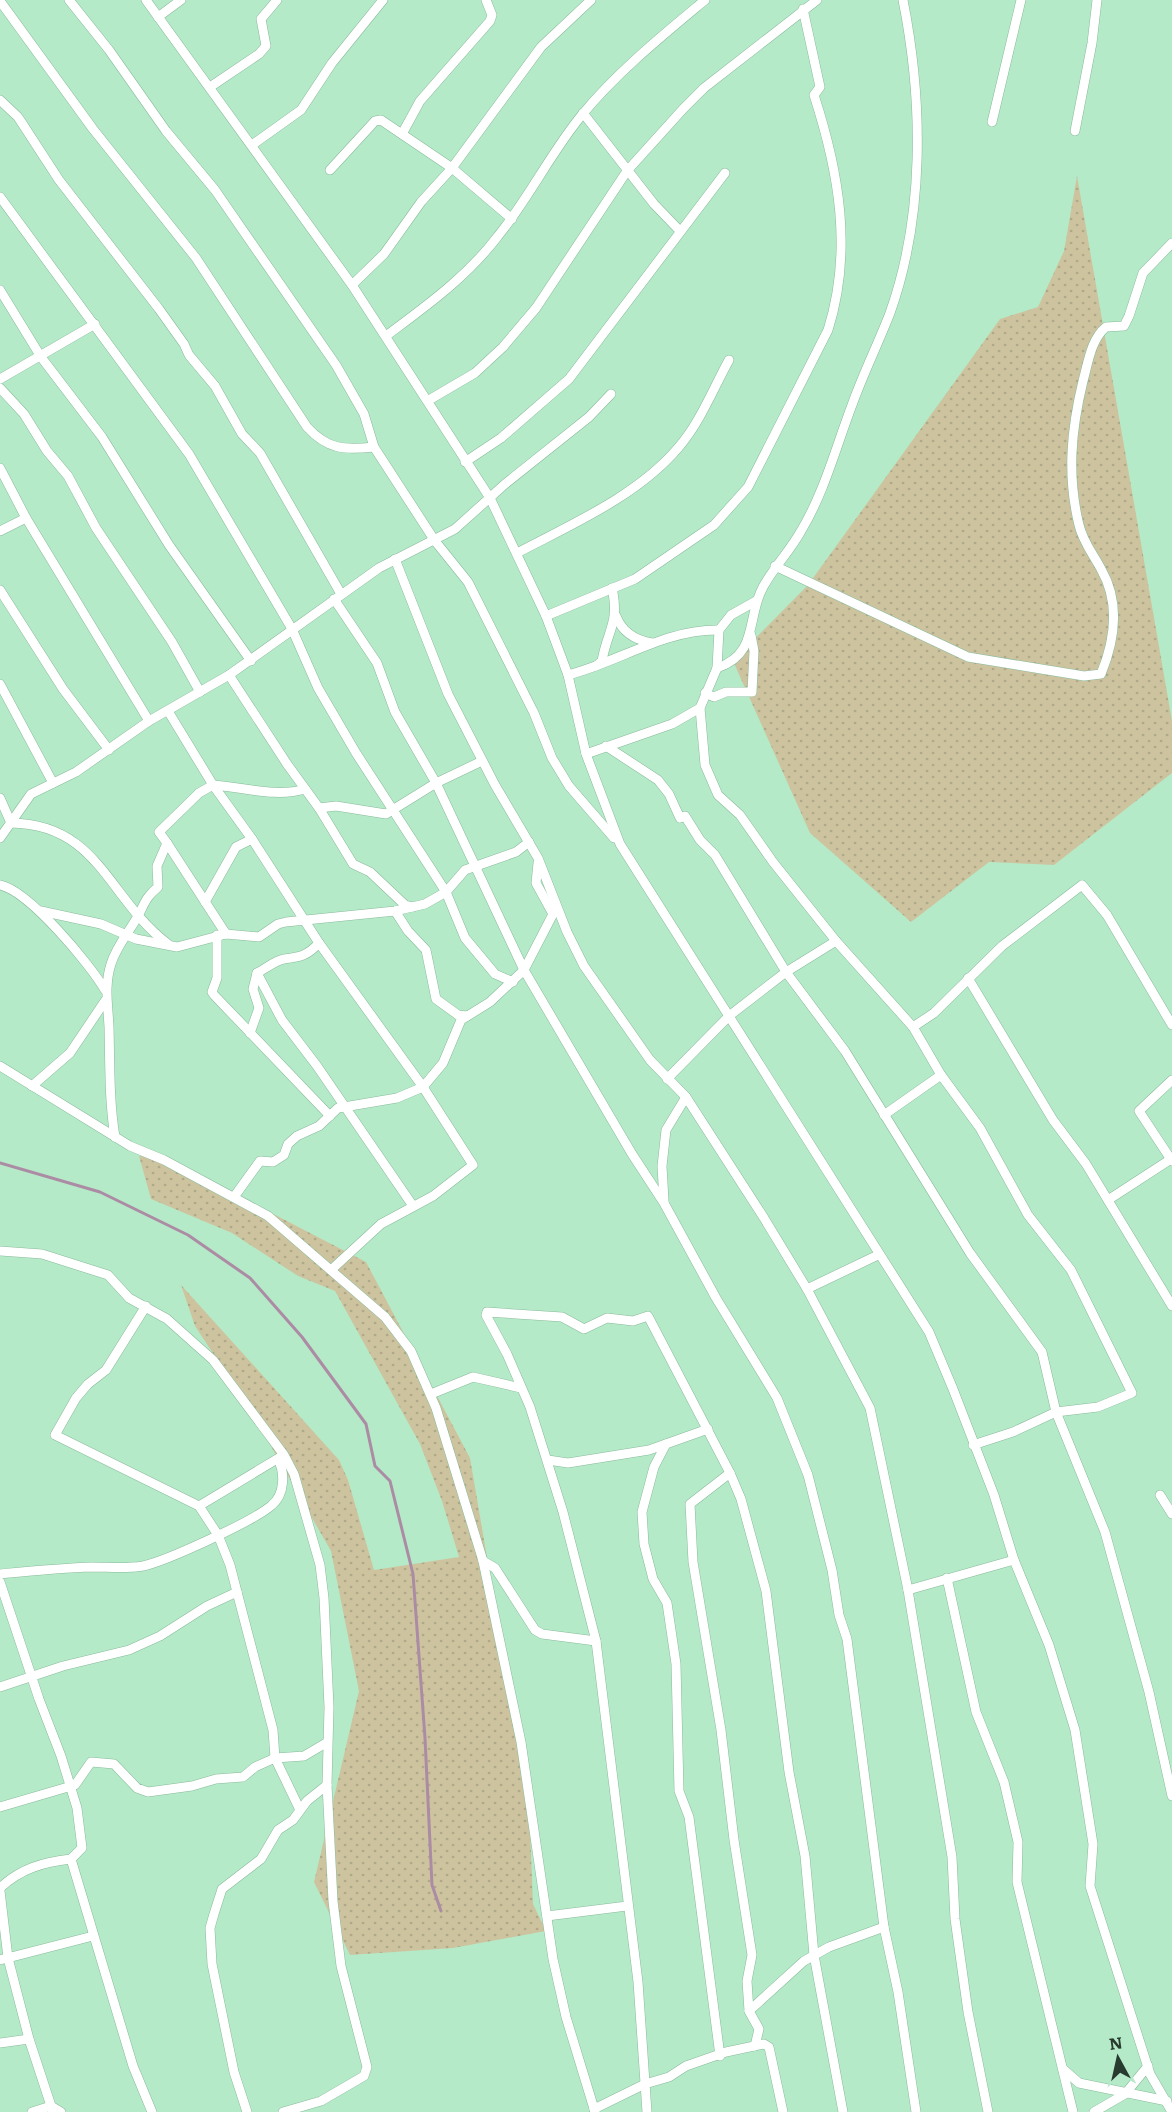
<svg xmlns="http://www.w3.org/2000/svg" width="1172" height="2112" font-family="Literata,serif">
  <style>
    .grass { fill: url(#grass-dots) }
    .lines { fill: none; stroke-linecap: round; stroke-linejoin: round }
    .stream { stroke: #ac8ca4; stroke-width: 3 }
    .street-casing { stroke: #88bb9b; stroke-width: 10 }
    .street { stroke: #fff; stroke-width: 9 }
  </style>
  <defs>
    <pattern id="grass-dots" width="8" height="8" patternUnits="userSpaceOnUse" patternTransform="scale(1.5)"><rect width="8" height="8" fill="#cdc49f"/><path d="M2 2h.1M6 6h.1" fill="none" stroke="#b0a989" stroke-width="1.8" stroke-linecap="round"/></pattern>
  </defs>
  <rect width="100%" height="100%" fill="#b5eac8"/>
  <g class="grass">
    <path d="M 1077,176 L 1172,721 L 1172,773 L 1054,865 L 989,862 L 911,922 L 810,833 L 733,661 L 808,585 L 1000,319 L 1038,307 L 1064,251 Z"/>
    <path d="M 139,1156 L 165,1158 L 366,1262 L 470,1458 L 529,1803 L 533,1904 L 546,1931 L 453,1948 L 350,1955 L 314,1882 L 359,1691 L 331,1551 L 249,1408 L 195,1326 L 181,1285 L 339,1460 L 348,1480 L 374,1570 L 459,1557 L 442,1501 L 420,1444 L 335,1291 L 298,1276 L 232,1233 L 151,1199 Z"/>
  </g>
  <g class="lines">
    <path class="stream" d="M 0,1163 L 100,1192 L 188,1235 L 250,1278 L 302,1337 L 366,1424 L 375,1466 L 390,1481 L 413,1574 L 425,1738 L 432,1885 L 441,1911"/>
    <defs>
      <g id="street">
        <path d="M 69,0 L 109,50 L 166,131 L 215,190 L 336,365 L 364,414 L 374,447 L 435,541 L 468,582 L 534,713 L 552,758 L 569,786 L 614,838"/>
        <path d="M 146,0 L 352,285 L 490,498 L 546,616 L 568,675 L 586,754 L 620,844 L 929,1332 L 953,1389 L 994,1495 L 1014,1560 L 1049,1645 L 1075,1730 L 1093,1844 L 1090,1886 L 1150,2074 L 1172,2112"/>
        <path d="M 0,1 L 93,129 L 196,258 L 307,427 C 328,450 345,450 374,447"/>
        <path d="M 158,17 L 181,0"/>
        <path d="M 210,87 L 259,54 L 266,46 L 261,19 L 277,0"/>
        <path d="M 0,100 L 18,117 L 59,180 L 159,309 L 184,344 L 189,355 L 215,386 L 242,434 L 260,453 L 341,594"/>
        <path d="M 583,113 L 654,204 L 680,231"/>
        <path d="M 992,122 L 1021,0"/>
        <path d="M 1075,131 L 1092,43 L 1097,0"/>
        <path d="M 402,134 L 420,101 L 490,21 L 492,15 L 486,0"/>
        <path d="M 252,145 L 301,110 L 332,63 L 383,0"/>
        <path d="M 330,170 L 375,121 L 381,120 L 452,168 L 512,219"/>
        <path d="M 0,197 L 189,454 L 292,629 L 318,688 L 356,753 L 446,892 L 465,938 L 495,974 L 513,982"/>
        <path d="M 352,285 L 384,254 L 421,202 L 452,168 L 541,47 L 591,0"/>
        <path d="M 0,290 L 41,357 L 102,437 L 169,545 L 251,661"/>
        <path d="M 386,336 C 426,306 467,277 498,236 C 529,198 550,154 581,116 C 616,73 663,35 705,0"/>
        <path d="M 0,379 L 95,324"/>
        <path d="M 0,388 L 24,414 L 47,451 L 68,476 L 96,528 L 172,642 L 200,692"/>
        <path d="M 429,400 L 475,373 L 503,347 L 536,308 L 627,171 L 683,109 L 704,88 L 817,0"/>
        <path d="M 465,462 L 501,438 L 569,379 L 725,173"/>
        <path d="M 0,468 L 26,518 L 149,721"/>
        <path d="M 0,531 L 26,518"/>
        <path d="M 517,553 C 572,524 637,496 678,448 C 700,423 713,389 729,360"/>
        <path d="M 395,559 L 448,694 L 495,785 L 538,858 L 567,932 L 584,966 L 650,1060 L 686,1097 L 764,1218 L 807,1289 L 870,1408 L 908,1590 L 952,1857 L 955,1919 L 968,2012 L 988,2112"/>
        <path d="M 775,566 L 968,657 L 1084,676 L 1101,674 C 1115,640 1120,602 1101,569 C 1093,554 1083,542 1079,525 C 1067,476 1071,430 1083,381 C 1088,363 1091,339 1106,327 L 1124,326 L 1129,316 L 1143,273 L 1172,243"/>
        <path d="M 0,590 L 63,689 L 109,750"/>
        <path d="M 334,599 L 377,663 L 395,712 L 436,783 L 524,970 L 632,1154 L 664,1203 L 716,1298 L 777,1398 L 808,1475 L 832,1570 L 839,1615 L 847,1639 L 884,1927 L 898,1992 L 916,2112"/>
        <path d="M 756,601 L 731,615 L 719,630 L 717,668 L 700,708 L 705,765 L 718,795 L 740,815 L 773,862 L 836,941 L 913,1027 L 941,1075 L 980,1128 L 1028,1215 L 1071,1270 L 1132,1393 L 1098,1407 L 1056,1412 L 1013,1432 L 973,1445"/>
        <path d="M 546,616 L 635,579 L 714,525 L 748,487 L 828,330 C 853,251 839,172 814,95 L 820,87 L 803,9"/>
        <path d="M 616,616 C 622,632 635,640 652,643"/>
        <path d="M 596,666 L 602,661 C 607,631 620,623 612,588"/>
        <path d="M 717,668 C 759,654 746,618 763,587 C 774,567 790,551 801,531 C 824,493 836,447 852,405 C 863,374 878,344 890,313 C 925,215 923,101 903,0"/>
        <path d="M 229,675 L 287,764 L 319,808 L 353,864 L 370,872 L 405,905 L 413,907"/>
        <path d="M 568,675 C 619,662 665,629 719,630"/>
        <path d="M 0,684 L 53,783"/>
        <path d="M 705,693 L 714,697 L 726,692 L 752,692 L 754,651 L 751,635"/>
        <path d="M 168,711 L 213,785 L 252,839 L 319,943 L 423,1087 L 473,1165 L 433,1196 L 381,1224 L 331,1270"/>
        <path d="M 606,746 L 658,780 L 669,794 L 680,818 L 685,816 L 700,840 L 715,855 L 786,972 L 845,1051 L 970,1253 L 1042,1352 L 1056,1412 L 1105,1532 L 1149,1692 L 1172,1796"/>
        <path d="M 586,754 L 672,724 L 700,708"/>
        <path d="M 0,798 L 11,823 C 99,824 108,899 168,944"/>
        <path d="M 319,808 L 336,806 L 386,814 L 436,783 L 482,761"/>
        <path d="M 0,838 L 31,794 L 76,772 L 149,721 L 229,675 L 379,568 L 455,529 L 505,484 L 589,417 L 611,394"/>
        <path d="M 167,843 L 226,934"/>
        <path d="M 0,885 C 29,891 90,964 105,990"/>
        <path d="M 205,902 L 236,847 L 252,839"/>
        <path d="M 41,911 L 101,924 L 136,939 L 177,947 L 226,934 L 259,937 L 278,924 L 286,922 L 395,911 L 425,904 L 446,892 L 465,870 L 516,852 L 529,842"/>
        <path d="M 395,911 L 408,931 L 426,950 L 436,999 L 458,1015 L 467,1016"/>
        <path d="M 217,935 L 217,978 L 212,992 L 214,995 L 330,1116"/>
        <path d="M 257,973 L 282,1020 L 317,1066 L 413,1206"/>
        <path d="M 968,978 L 1053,1120 L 1086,1164 L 1172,1306"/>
        <path d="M 913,1027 L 934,1013 L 1002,946 L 1082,885 L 1107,915 L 1172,1025"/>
        <path d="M 250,1033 L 259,1008 L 253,989 L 257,973 C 265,969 276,960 284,959 C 300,957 307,956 319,943"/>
        <path d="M 0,1066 L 130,1146 L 164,1160 L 268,1216 L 385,1317 L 411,1351 L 436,1408 L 483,1561 L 521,1742 L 553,1959 L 566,2017 L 595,2112"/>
        <path d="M 667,1079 L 729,1016 L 786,972 L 836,941"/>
        <path d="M 1172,1080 L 1139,1111 L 1172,1161"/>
        <path d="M 32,1086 L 70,1053 L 105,1001"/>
        <path d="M 884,1115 L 941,1075"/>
        <path d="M 115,1137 C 109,1101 110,1064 109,1027 C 108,1005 104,986 111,964 C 116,947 129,932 138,916 C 145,903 145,898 158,887 L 157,866 L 167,843 L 159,832 L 199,793 L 213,785 C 243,787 276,798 305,789"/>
        <path d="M 234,1197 L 260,1161 L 273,1162 L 284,1155 L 288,1144 L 297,1136 L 319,1126 L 338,1108 L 397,1098 L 423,1087 L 443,1063 L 461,1020 L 490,1002 L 524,970 L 553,914 L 536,883 L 538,863"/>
        <path d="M 1108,1200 L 1171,1159"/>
        <path d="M 664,1201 L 662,1166 L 666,1130 L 686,1097"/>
        <path d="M 0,1251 L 42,1254 L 108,1275 L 129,1298 L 167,1319 L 213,1360 L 284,1455 L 294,1474 L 320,1565 L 324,1598 L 329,1707 L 327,1785 L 333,1901 L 341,1966 L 367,2067 L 364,2076 L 321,2101 L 283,2112"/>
        <path d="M 807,1289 L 878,1255"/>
        <path d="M 146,1306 L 106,1370 L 88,1384 L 76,1398 L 55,1435 L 199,1506 L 218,1535 L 230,1565 L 273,1730 L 275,1758 L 300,1810"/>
        <path d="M 431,1394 L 473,1377 L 521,1388"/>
        <path d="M 666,1444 L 654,1467 L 642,1512 L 644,1544 L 653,1579 L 667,1603 L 676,1664 L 679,1791 L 689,1817 L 720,2056"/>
        <path d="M 548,1460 L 568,1463 L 649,1450 L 708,1429"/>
        <path d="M 730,1473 L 690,1504 L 693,1562 L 721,1730 L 734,1840 L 752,1955 L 747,1981 L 749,2011 L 759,2029 L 755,2046"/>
        <path d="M 1160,1495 L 1172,1514"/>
        <path d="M 199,1506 L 282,1456"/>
        <path d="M 483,1561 L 495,1568 L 535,1630 L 542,1634 L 596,1641"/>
        <path d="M 0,1574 C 31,1571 61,1568 92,1567 C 109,1567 125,1569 143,1566 C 166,1561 254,1521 272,1505 C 285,1494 285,1473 278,1459"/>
        <path d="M 947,1578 L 976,1712 L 1004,1782 L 1018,1842 L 1017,1882 L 1073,2112"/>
        <path d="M 0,1582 L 39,1699 L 61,1756 L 77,1808 L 82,1848 L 71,1859 L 133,2066 L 152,2112"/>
        <path d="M 908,1590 L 1014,1560"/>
        <path d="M 0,1687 L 63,1666 L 129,1650 L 160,1636 L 207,1606 L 237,1592"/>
        <path d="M 0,1807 L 75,1785 L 91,1762 L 114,1764 L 137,1788 L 148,1792 L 192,1786 L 216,1779 L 243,1777 L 255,1767 L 275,1758 L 304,1756 L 326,1743"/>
        <path d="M 0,1888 C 20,1869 43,1862 71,1859"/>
        <path d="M 0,1891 L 8,1958 L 29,2039 L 53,2112"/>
        <path d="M 547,1916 L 627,1906"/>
        <path d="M 0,1960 L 93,1936"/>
        <path d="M 749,2011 L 804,1961 L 829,1947 L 884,1927"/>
        <path d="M 0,2043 L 29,2039"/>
        <path d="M 1063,2069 L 1079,2083 L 1167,2101"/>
        <path d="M 594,2109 L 645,2084 L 669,2077 L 686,2066 L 726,2052 L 764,2044 L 769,2047 L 783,2112"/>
        <path d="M 32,2112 L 51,2106 L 61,2112"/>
        <path d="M 247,2112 L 234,2072 L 212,1964 L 210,1928 L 214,1914 L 222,1889 L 261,1859 L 278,1830 L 293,1820 L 307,1801 L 327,1785"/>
        <path d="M 647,2112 L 638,1982 L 596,1641 L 563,1512 L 530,1407 L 507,1354 L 486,1315 L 487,1312 L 562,1317 L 584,1329 L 607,1318 L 633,1321 L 648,1316 L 730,1473 L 741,1499 L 766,1591 L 789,1772 L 805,1856 L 814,1955 L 843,2112"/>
        <path d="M 1094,2112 L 1125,2094 L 1148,2066"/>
      </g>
    </defs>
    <use href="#street" class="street-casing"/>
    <use href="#street" class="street"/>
  </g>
  <g transform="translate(1118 2058) rotate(352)" stroke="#b5eac8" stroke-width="4.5" paint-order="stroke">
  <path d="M0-4.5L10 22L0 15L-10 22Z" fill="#273c2f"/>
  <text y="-9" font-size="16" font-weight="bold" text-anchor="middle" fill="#273c2f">N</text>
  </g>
</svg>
